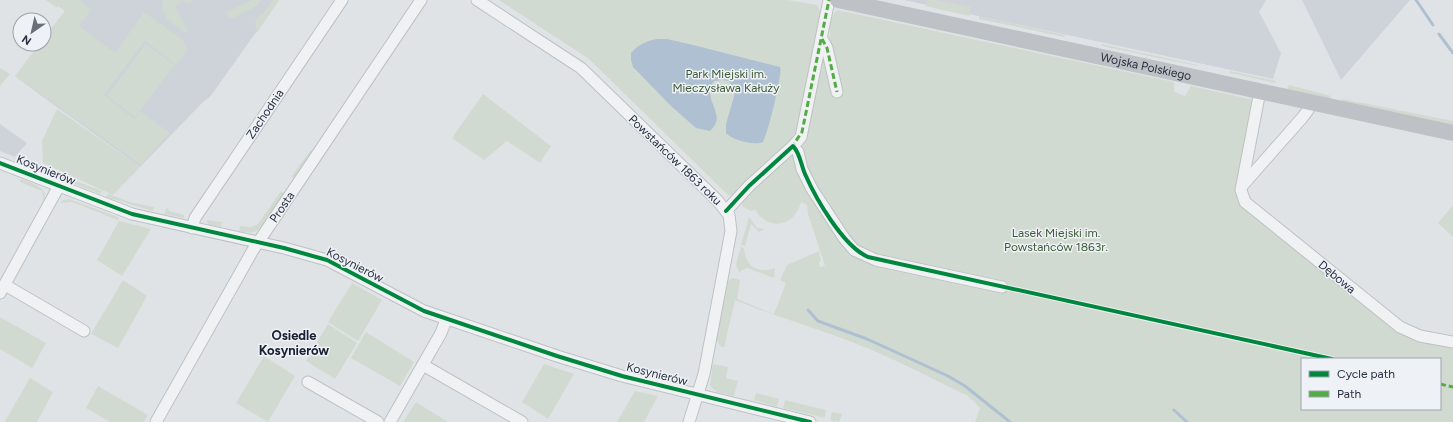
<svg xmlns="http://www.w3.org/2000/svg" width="1453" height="422" font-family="Figtree,sans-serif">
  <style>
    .built { fill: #ced2d9 }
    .green { fill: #d1dad1; fill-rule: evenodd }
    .water { fill: #aec0d2 }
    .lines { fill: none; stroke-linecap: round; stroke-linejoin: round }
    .stream { stroke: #aec0d2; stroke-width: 3 }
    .street-casing { stroke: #bec1c4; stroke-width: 13 }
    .street { stroke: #f0f1f2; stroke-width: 11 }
    .secondary { stroke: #bec1c5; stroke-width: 16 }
    .quiet { stroke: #53ab46; stroke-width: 3; stroke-dasharray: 6 3; stroke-linecap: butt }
    .cycleway-casing { stroke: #eef1f6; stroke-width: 6 }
    .cycleway { stroke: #00873e; stroke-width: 4 }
    .labels { text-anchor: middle; stroke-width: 3; stroke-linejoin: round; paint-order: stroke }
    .street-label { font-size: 12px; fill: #27303f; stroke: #eef1f6 }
    .park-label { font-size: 12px; fill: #3c5b34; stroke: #eef1f6 }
    .neighbourhood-label { font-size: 13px; font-weight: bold; fill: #192130; stroke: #eef1f6 }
  </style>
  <rect width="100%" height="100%" fill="#e0e3e6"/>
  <g class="built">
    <path d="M 55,0 L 279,0 L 210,97 L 204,101 L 140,167 L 17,78 L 70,11 Z"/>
    <path d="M 904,0 L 1266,0 L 1259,12 L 1281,53 L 1273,79 Z"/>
    <path d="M 1302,0 L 1410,0 L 1341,80 Z"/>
    <path d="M 0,124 L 27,143 L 15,157 L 0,151 Z"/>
  </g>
  <g class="green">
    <path d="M 46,0 L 79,0 L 91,10 L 79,26 L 115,53 L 144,12 L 183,40 L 186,45 L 187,51 L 177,65 L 145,41 L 104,95 L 134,119 L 140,111 L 170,133 L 141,165 L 15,76 L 39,44 L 44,44 L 44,37 L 65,11 L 58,6 L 57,8 Z"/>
    <path d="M 163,0 L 194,0 L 186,4 L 184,1 L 175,6 L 188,32 L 186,33 C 173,23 159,17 163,0 Z"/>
    <path d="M 252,0 L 261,0 L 257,6 L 233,18 L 229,18 L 226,12 Z"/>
    <path d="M 272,0 L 279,0 L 257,33 L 255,22 L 259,16 L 263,14 Z"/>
    <path d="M 499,0 L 788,0 L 817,5 L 821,13 L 799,128 L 788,144 L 735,196 L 728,195 L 589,59 Z"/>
    <path d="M 928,0 L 937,0 L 971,7 L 969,16 L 925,6 Z"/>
    <path d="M 837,10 L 1174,82 L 1174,92 L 1185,96 L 1191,86 L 1254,100 L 1236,189 C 1236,197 1239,201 1243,207 L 1387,323 L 1453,346 L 1453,422 L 975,422 L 980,408 L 968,396 C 930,378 892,357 852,342 C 813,327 773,316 735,300 L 724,348 L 720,346 L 715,337 L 727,281 L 733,278 L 740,280 L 737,299 L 774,314 L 786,283 L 780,280 L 787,265 L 819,251 L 821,261 L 819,262 L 820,267 L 825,266 L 808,214 L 807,205 L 801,202 C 795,227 767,232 755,209 L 751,211 L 743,207 L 741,203 L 748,193 L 803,145 L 823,50 L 830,35 L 830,19 ZM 1302,359 L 1440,359 L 1440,409 L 1302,409 Z"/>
    <path d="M 979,16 L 1065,35 L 1064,37 L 979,19 Z"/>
    <path d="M 146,44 L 175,65 L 135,117 L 107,96 Z"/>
    <path d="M 1102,44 L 1184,62 L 1198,65 L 1197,66 L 1102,46 Z"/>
    <path d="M 0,66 L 10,74 L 0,86 L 0,68 L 9,74 Z"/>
    <path d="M 1230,71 L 1276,81 L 1275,83 L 1230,73 Z"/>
    <path d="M 1289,85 L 1331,96 L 1330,100 L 1287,91 Z"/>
    <path d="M 483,94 L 551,146 L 540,163 L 507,141 L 484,160 L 452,138 Z"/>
    <path d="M 1342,99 L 1453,121 L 1453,127 L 1341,103 Z"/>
    <path d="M 57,109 L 140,167 L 113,195 L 43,163 L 42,141 Z"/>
    <path d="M 311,150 L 313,151 L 297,179 L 291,177 Z"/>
    <path d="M 29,163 L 102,191 L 100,194 L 28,165 Z"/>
    <path d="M 21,179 C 31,183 49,187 44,201 L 42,191 L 20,182 Z"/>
    <path d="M 281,191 L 284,194 L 271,217 L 268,216 C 258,231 258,235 239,231 L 240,226 L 251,227 L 258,224 Z"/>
    <path d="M 108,194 L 130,202 L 154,207 L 153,211 L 106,197 Z"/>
    <path d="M 69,199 L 118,217 L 118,220 L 72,202 L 60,203 L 63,200 Z"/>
    <path d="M 1453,205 L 1453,237 L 1438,223 Z"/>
    <path d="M 167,207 L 169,211 L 184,215 L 184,218 L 164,214 Z"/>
    <path d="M 749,217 L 757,228 L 765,229 L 759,232 L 751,224 L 745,246 L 741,245 Z"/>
    <path d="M 206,220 L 222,222 L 221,227 L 208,224 Z"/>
    <path d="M 119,221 L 151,229 L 122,276 L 97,260 Z"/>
    <path d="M 741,247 L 744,248 C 745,267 759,274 775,268 L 774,278 L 747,268 L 739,272 L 736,264 Z"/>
    <path d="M 123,280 L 147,296 L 118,348 L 91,334 Z"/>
    <path d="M 352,283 L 382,300 L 358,341 L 328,322 Z"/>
    <path d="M 0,317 L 46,343 L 32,368 L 0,349 Z"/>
    <path d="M 328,324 L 357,343 L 335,379 L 306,361 Z"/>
    <path d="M 366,332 L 414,362 L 400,386 L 351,358 Z"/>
    <path d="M 264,356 L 295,376 L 268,422 L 236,403 Z"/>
    <path d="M 544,364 L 574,374 L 548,419 L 522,402 Z"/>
    <path d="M 713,364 L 728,367 L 726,378 L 738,381 L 734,396 L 717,392 L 710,386 Z"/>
    <path d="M 30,378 L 53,392 L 37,422 L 6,422 L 5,421 Z"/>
    <path d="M 98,386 L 148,415 L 144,422 L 110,422 L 86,408 Z"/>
    <path d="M 635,391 L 658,396 L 644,422 L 617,422 Z"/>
    <path d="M 756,393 L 779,399 L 777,407 L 754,400 Z"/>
    <path d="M 785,400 L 826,410 L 825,418 L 783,408 Z"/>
    <path d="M 416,402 L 448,422 L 403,422 Z"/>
    <path d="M 832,412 L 842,414 L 839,422 L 830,420 Z"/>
  </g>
  <path class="water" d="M 657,39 L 667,39 L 693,45 L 780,67 C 783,73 768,133 763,142 C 755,146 732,140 726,133 L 726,124 L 735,93 L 729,81 L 722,80 L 714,81 C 700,100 729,114 710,131 L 696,128 L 671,106 L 633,67 L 631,60 L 631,53 C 639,44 646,41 657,39 Z"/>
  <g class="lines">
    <g class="stream">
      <path d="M 1416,0 L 1433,25"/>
      <path d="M 1439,34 L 1453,53"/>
      <path d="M 808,310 L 818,321 L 867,339 L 948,376 L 965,386 L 1010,422"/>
      <path d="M 1174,410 L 1187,422"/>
    </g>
    <defs>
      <g id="street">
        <path d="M 477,0 L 581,68 L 717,200 L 729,215 L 731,231 L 704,374 L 689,422"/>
        <path d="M 822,39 L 827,48 L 837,92"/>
        <path d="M 1260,91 L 1241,190 L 1245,202 L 1400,327 L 1420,336 L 1453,342"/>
        <path d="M 793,146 L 798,152 L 802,169 L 812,189 L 844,238 L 854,250 L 876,260 L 1002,287"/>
        <path d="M 0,163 L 132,214 L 284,248 L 327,260 L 424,311 L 557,356 L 622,376 L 810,422"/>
        <path d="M 1242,186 L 1302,118 L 1308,110 L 1310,102"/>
        <path d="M 726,211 L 749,186 L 793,146 L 801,137 L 829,0"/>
        <path d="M 192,228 L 195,218 L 342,0"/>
        <path d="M 5,285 L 84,331"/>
        <path d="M 0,293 L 59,186"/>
        <path d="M 423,365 L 522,422"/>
        <path d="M 308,382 L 378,422"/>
        <path d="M 156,422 L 253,250 L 421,0"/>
        <path d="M 390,422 L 441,333 L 446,320"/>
      </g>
    </defs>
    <use href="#street" class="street-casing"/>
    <use href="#street" class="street"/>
    <path class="secondary" id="s1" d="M 838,0 L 1453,133"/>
    <g class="quiet">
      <path d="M 822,39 L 827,48 L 837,92"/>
      <path d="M 791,148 L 802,132 L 829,0"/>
      <path d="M 1440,384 L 1453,387"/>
    </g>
    <defs>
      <g id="cycleway">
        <path d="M 0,163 L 132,214 L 284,248 L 327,260 L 424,311 L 557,356 L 622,376 L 810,422"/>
        <path d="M 726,211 L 749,186 L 793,146 C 800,153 801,165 805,174 C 816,199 843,246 868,257 L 1332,359"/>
      </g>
    </defs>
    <use href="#cycleway" class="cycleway-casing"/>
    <use href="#cycleway" class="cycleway"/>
  </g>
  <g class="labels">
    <g class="street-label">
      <text dy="4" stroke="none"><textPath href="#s1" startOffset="315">Wojska Polskiego</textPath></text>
      <text transform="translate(265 114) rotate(-56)" y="4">Zachodnia</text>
      <text transform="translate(675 160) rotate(44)" y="4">Powstańców 1863 roku</text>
      <text transform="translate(46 170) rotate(22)" y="4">Kosynierów</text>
      <text transform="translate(282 207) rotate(-56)" y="4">Prosta</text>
      <text transform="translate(355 265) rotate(27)" y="4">Kosynierów</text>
      <text transform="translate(1337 277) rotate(40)" y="4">Dębowa</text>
      <text transform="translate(657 374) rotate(14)" y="4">Kosynierów</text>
    </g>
    <g class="park-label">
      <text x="726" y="78">Park Miejski im.<tspan x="726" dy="14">Mieczysława Kałuży</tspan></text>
      <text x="1056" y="237">Lasek Miejski im.<tspan x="1056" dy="14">Powstańców 1863r.</tspan></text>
    </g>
    <g class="neighbourhood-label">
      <text x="294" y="340">Osiedle<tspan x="294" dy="15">Kosynierów</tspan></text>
    </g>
  </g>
  <rect x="1301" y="358" width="140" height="52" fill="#eef1f6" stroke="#9ea4ad"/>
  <rect x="1309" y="371" width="20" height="6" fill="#00873e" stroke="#9ea4ad"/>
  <text x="1337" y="378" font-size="12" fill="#27303f">Cycle path</text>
  <rect x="1309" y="391" width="20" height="6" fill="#53ab46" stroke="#9ea4ad"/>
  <text x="1337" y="398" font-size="12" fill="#27303f">Path</text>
  <g transform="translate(32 32) rotate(214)"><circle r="19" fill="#eef1f6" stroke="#9ea4ad"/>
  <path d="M0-3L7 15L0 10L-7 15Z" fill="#686f79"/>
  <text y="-6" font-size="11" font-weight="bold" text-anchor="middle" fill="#27303f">N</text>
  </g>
</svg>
